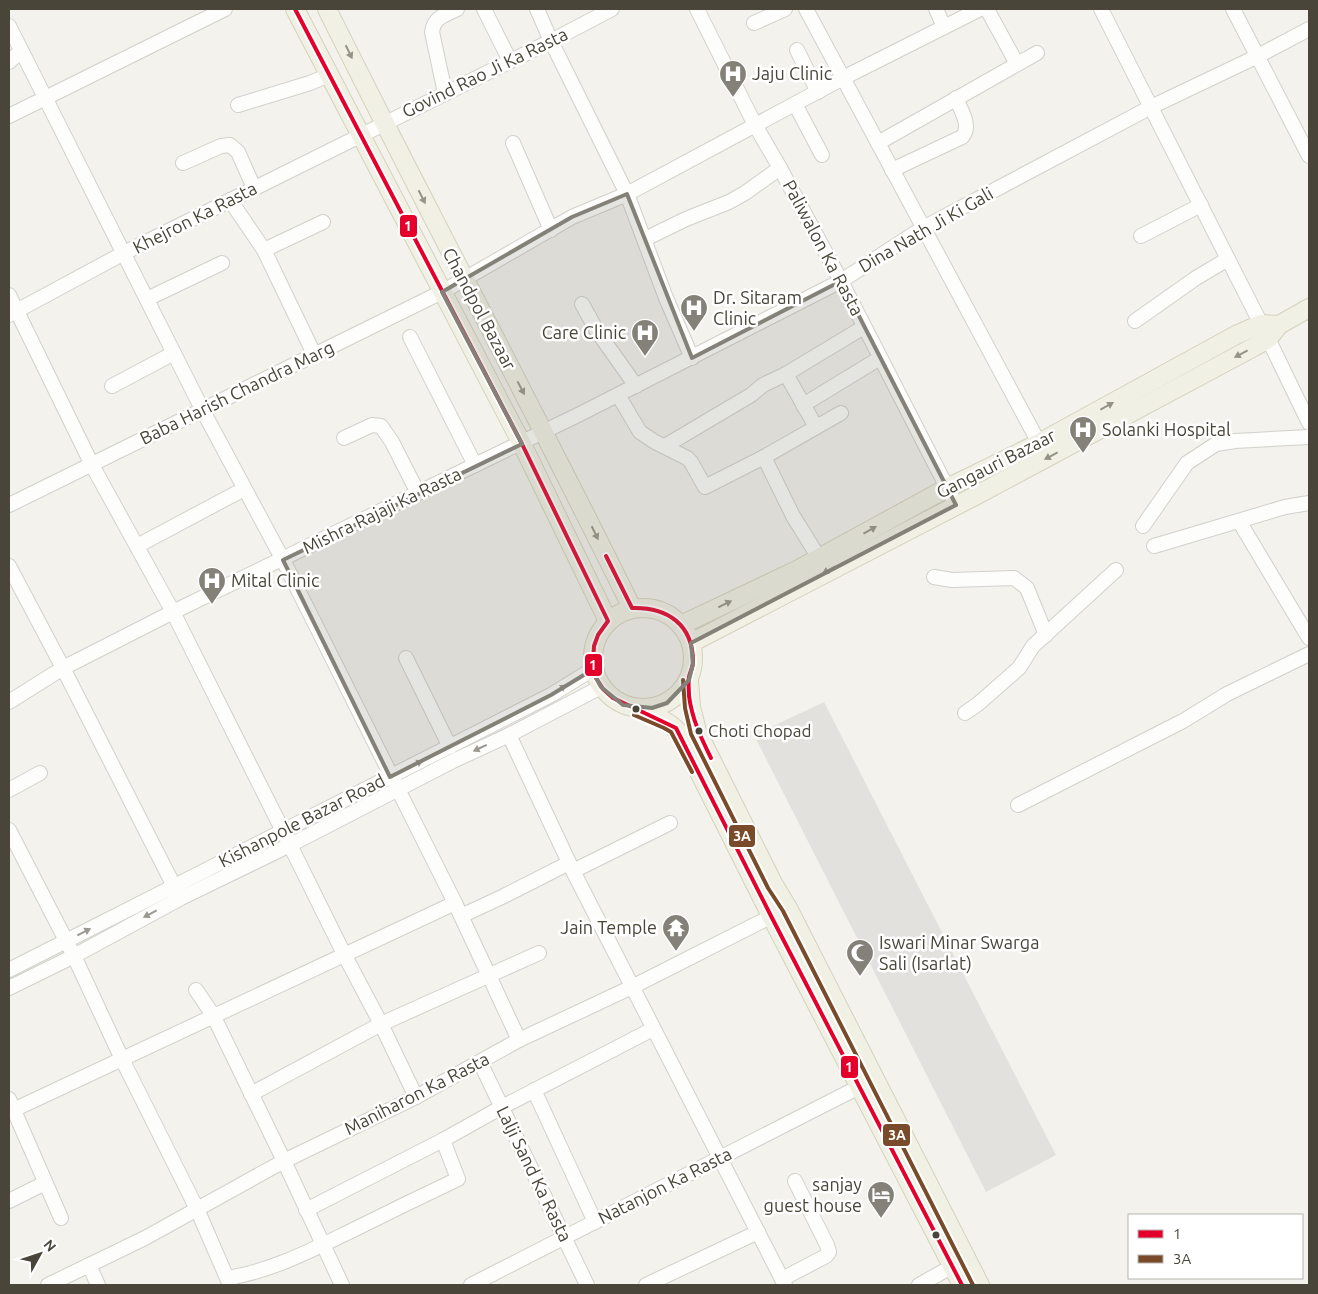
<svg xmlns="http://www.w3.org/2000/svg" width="1318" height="1294" font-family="Ubuntu,sans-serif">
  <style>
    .parking { fill: #e2e1dd }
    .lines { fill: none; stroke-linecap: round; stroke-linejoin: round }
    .minor-casing { stroke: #d1d0ca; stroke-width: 16 }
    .major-casing { stroke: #d4d2bc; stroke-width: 20 }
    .minor { stroke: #fdfdfc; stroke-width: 14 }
    .major { stroke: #f1f0e5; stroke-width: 18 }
    .bus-1-casing { stroke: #fff; stroke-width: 8 }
    .bus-2-casing { stroke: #fff; stroke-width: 8 }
    .bus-1 { stroke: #e4002b; stroke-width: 4 }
    .bus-2 { stroke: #7a4b2a; stroke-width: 4 }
    .oneway { fill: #959286 }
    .oneway2 { fill: #9a9891 }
    .marked { fill: #848278; fill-opacity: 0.2; stroke: #848278; stroke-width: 4; stroke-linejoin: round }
    .bus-dot { fill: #494639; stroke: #fff; stroke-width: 2 }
    .labels { text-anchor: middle; stroke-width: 5; stroke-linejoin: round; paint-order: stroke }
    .bus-label { font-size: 17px; fill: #494639; stroke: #fff; text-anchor: start }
    .street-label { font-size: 18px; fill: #494639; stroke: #fff }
    .poi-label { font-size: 18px; fill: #494639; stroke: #fff; text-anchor: start }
    .line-badge { stroke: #fff; stroke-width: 2 }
    .badge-label { font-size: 14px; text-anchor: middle; font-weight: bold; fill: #fff }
  </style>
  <rect width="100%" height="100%" fill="#f3f2ed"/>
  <path class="parking" d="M 824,702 L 1056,1155 L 986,1192 L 754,735 Z"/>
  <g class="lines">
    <defs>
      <g id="minor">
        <path d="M 484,9 L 510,61"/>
        <path d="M 537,9 L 551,41 L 627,194 L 666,298 L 692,358"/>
        <path d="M 697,9 L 755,125 L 780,168 L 841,281 L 956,505"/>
        <path d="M 806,9 L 1039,443"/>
        <path d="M 936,9 L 944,27"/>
        <path d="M 987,9 L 1017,64"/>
        <path d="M 1101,9 L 1261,324 L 1309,423"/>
        <path d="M 1233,9 L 1309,156"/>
        <path d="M 754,23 L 785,9"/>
        <path d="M 9,26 L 202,409 L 283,560 L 455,903 L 519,1040"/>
        <path d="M 797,50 L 818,92"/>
        <path d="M 9,62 L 21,51"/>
        <path d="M 445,93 L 432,32 C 434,17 445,15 457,9"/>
        <path d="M 795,104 L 822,155"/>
        <path d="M 238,105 L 310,83 L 329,75"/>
        <path d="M 9,116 L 225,9"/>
        <path d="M 513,143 L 551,230"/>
        <path d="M 878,143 L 1037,53"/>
        <path d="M 183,163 L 221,146 L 230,145 L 238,152 L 254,188"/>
        <path d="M 892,170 L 962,137 C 972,126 961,111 956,98"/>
        <path d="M 230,200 L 264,250 L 314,354"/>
        <path d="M 1141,236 L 1201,205"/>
        <path d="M 645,239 L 686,219 L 729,202 L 745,193 L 780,168"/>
        <path d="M 264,250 L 323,222"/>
        <path d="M 9,295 L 92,465 L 173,612 L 290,845 L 344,954 L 381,1024 L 416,1097"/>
        <path d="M 147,299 L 222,263"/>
        <path d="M 582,304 L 597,331 L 636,386"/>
        <path d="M 9,315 L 124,253 L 551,41 L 612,9"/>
        <path d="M 1135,321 L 1196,278 L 1228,259"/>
        <path d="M 410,337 L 475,465"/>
        <path d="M 786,374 L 864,327"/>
        <path d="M 112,386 L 174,353"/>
        <path d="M 618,395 L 640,432 L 655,442 L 687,458 L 691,462 L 705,487 L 764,457 L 793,516 L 819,558"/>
        <path d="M 803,405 L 880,358"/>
        <path d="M 344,438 L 372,425 L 381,426 L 392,442 L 418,493"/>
        <path d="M 665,446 L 751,395 L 763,385 L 786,374 L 816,427"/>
        <path d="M 764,457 L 841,413"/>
        <path d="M 9,505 L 442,292 L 572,217 L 627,194 L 843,78 L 980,9"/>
        <path d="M 1239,521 L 1309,638"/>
        <path d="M 1143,526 L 1187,463 L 1216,444 L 1235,441 L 1309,437"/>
        <path d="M 137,546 L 244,489"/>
        <path d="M 1154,546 L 1285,507 L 1309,503"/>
        <path d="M 9,566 L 63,668 L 177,892"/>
        <path d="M 934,577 L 952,580 L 1014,578 L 1027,588 L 1046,635"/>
        <path d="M 406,658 L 450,747"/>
        <path d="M 9,702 L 63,668 L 173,612 L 475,465 L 580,414 L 841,281 L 923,228 L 1151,107 L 1258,56 L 1309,29"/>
        <path d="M 965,713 L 978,704 L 1019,668 L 1033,646 L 1116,570"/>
        <path d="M 509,735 L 573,871 L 785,1285"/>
        <path d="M 9,790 L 40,773"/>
        <path d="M 1018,805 L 1183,721 L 1227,694 L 1309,654"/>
        <path d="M 9,830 L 74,956 L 122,1059 L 197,1209 L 230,1285"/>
        <path d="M 573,871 L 670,823"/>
        <path d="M 461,916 L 504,896 L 569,863"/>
        <path d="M 9,970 L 551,695 L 593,669"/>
        <path d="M 9,988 L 74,956 L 181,898 L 290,845 L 453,761 L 509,735 L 601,687"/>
        <path d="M 196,990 L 213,1015 L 284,1161 L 342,1285"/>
        <path d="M 480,1062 L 587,1285"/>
        <path d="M 534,1090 L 595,1222"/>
        <path d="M 251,1094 L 381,1024 L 539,953"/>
        <path d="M 9,1099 L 61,1218"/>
        <path d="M 9,1112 L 455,903"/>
        <path d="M 9,1201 L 45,1183"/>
        <path d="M 306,1210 L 443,1140 L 502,1107 L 653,1029"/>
        <path d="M 89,1265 L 98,1285"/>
        <path d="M 228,1278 C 271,1271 310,1251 349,1232 C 385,1214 422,1196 458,1179 L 443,1140"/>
        <path d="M 782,1279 L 826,1256 L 829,1252 L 827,1245 L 795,1181"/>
        <path d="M 48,1285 L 145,1238 L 284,1161 L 416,1097 L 519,1040 L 632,987 L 780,912"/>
        <path d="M 471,1285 L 859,1087"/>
        <path d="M 646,1285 L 758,1232"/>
        <path d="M 919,1285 L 960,1262"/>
      </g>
      <g id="major">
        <path d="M 295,9 L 522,444 L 608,621"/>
        <path d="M 327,9 C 427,210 533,407 632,608"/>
        <circle cx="643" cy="658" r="50"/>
        <path d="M 681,625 L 797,570 L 947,488 L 1039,443 L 1236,335 L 1261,324 L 1279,325 L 1309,308"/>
        <path d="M 691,643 L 975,496 L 1254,347 L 1268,339 L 1279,325"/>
        <path d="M 689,680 L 691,707 L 697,731 L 774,885 L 788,908 L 980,1285"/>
        <path d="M 636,709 C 653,716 671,720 681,736 L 771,916 L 962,1285"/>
      </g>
    </defs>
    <use href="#minor" class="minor-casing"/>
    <use href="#major" class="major-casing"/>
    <use href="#minor" class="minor"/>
    <use href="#major" class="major"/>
    <defs>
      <g id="bus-1">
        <path d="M 295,9 L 522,444 L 608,621 L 598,635 L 594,646 L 593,663 L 596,678 L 603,689 L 613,698 L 676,728 L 771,916 L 962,1285"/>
        <path d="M 606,556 L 632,608 C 667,607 693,624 693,662 C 693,667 690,672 689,677 C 688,683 689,690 689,696 C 692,719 701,738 711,758"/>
      </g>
      <g id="bus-2">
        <path d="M 683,680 L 685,708 L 691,734 L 768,888 L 783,911 L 973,1285"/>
        <path d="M 634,715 L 664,728 L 671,732 L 692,772"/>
      </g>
    </defs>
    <use href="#bus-1" class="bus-1-casing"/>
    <use href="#bus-2" class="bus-2-casing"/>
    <use href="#bus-1" class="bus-1"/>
    <use href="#bus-2" class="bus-2"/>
  </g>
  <defs><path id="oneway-solid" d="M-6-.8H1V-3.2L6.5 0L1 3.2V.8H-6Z" transform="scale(1.25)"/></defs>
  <g class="oneway">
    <use href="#oneway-solid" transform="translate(349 52) rotate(64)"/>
    <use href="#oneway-solid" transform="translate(422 197) rotate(63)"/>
    <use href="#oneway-solid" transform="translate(1241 354) rotate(152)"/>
    <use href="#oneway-solid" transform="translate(521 388) rotate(62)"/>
    <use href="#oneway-solid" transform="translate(1107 406) rotate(-29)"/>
    <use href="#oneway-solid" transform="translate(1051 456) rotate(152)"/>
    <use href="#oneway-solid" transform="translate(870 530) rotate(-29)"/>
    <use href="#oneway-solid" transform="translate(595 533) rotate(64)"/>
    <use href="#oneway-solid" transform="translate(829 570) rotate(152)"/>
    <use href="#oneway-solid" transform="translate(725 604) rotate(-26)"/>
  </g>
  <g class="oneway2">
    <use href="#oneway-solid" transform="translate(560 689) rotate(-32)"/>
    <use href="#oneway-solid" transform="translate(480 748) rotate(155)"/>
    <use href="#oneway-solid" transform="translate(416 764) rotate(-27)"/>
    <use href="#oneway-solid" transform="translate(150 914) rotate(152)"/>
    <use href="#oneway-solid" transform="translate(84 932) rotate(-27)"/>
  </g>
  <path class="marked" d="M 627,194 L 692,358 L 841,281 L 956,505 L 691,643 L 693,664 L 689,680 L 667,703 L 652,708 L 623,705 L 601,687 L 592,670 L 551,695 L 390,777 L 283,560 L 522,444 L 442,292 L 572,217 Z"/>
  <defs>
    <symbol id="hospital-pin" viewBox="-11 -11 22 30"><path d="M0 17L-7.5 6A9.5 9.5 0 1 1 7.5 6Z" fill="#848278" stroke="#fff"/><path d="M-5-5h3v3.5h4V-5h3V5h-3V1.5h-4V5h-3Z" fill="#fff"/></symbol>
    <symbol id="temple-pin" viewBox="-11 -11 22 30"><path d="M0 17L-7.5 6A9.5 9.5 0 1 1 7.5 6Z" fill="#848278" stroke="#fff"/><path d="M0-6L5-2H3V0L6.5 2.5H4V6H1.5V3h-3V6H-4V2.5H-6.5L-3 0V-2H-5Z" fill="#fff"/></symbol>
    <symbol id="mosque-pin" viewBox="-11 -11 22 30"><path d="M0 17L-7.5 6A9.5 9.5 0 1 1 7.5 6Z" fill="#848278" stroke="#fff"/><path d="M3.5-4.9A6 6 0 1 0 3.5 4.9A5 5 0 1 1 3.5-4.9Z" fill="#fff"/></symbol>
    <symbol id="hotel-pin" viewBox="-11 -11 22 30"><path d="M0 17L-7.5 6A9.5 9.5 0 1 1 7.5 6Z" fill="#848278" stroke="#fff"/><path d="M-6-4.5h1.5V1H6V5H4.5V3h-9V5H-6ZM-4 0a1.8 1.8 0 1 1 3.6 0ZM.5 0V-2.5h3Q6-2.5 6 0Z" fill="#fff"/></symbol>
  </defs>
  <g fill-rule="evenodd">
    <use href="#hospital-pin" x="717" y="58" width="32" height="43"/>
    <use href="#hospital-pin" x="678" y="292" width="32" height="43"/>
    <use href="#hospital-pin" x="629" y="317" width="32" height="43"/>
    <use href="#hospital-pin" x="1067" y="414" width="32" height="43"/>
    <use href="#hospital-pin" x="196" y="565" width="32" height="43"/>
    <use href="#temple-pin" x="660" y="912" width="32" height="43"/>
    <use href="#mosque-pin" x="844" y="937" width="32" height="43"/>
    <use href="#hotel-pin" x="865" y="1179" width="32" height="43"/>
  </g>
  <g class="bus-dot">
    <circle cx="636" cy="709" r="4.5"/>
    <circle cx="699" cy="731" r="4.5"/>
    <circle cx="936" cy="1235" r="4.5"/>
  </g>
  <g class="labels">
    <g class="bus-label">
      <text x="708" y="737">Choti Chopad</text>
    </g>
    <g class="street-label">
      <text transform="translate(485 73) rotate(-26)" y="6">Govind Rao Ji Ka Rasta</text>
      <text transform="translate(195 218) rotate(-27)" y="6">Khejron Ka Rasta</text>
      <text transform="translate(926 230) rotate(-30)" y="6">Dina Nath Ji Ki Gali</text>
      <text transform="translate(823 248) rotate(62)" y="6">Paliwalon Ka Rasta</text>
      <text transform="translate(479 309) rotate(62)" y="6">Chandpol Bazaar</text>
      <text transform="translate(237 393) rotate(-26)" y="6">Baba Harish Chandra Marg</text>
      <text transform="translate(996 464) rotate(-27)" y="6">Gangauri Bazaar</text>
      <text transform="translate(382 511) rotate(-26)" y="6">Mishra Rajaji Ka Rasta</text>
      <text transform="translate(302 821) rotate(-27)" y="6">Kishanpole Bazar Road</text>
      <text transform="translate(417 1094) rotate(-27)" y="6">Maniharon Ka Rasta</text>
      <text transform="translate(534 1174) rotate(64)" y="6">Lalji Sand Ka Rasta</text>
      <text transform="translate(665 1186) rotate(-27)" y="6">Natanjon Ka Rasta</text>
    </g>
    <g class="poi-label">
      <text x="752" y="80">Jaju Clinic</text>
      <text x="713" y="304">Dr. Sitaram<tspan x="713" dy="21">Clinic</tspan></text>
      <text x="626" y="339" text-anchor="end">Care Clinic</text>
      <text x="1102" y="436">Solanki Hospital</text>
      <text x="231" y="587">Mital Clinic</text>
      <text x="657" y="934" text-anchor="end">Jain Temple</text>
      <text x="879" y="949">Iswari Minar Swarga<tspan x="879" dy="21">Sali (Isarlat)</tspan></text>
      <text x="862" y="1191" text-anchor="end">sanjay<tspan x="862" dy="21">guest house</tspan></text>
    </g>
  </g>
  <g class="line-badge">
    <rect x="399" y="214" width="19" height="24" rx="5" fill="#e4002b"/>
    <rect x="584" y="653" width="19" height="24" rx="5" fill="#e4002b"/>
    <rect x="728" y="824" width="28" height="24" rx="5" fill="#7a4b2a"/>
    <rect x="840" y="1055" width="19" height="24" rx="5" fill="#e4002b"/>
    <rect x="882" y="1123" width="29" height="24" rx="5" fill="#7a4b2a"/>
  </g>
  <g class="badge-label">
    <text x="408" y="231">1</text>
    <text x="593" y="670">1</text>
    <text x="742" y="841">3A</text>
    <text x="849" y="1072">1</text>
    <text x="897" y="1140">3A</text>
  </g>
  <rect width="1318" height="1294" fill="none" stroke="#494639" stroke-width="20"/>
  <rect x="1128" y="1214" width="175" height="65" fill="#ffffff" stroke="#b6b5b0"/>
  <rect x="1138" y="1230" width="25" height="8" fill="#e4002b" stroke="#b6b5b0"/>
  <text x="1173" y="1239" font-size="15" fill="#494639">1</text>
  <rect x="1138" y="1255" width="25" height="8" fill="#7a4b2a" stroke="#b6b5b0"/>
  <text x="1173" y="1264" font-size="15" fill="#494639">3A</text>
  <g transform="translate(40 1254) rotate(50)" stroke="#ffffff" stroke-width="4" paint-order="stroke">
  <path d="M0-4L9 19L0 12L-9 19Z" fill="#494639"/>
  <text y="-8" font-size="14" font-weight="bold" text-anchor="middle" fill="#494639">N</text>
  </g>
</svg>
